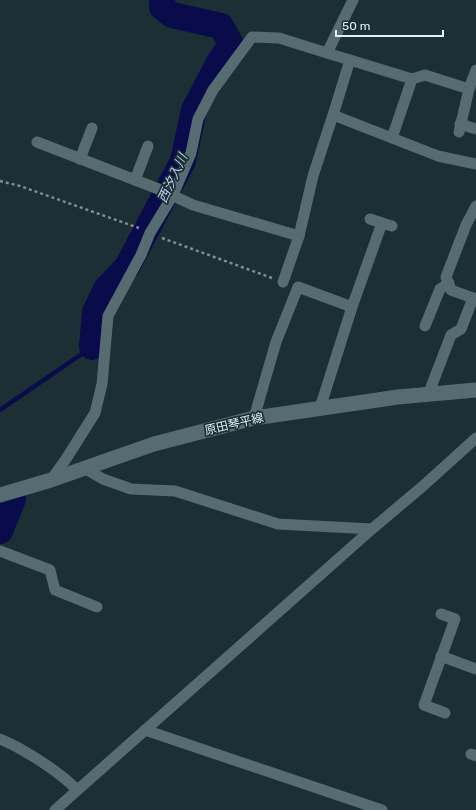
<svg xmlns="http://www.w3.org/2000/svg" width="476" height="810" font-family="Rubik,'Noto Sans JP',sans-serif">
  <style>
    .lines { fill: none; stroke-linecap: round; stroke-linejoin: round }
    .stream { stroke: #090b4b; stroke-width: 4.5 }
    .river { stroke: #090b4b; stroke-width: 26 }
    .path { stroke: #7f8f93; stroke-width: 2.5; stroke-dasharray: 3 3; stroke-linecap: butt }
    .street { stroke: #566c71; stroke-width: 11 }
    .secondary { stroke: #566c71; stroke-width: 15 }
    .labels { text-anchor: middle; stroke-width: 3.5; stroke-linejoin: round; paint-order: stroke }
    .street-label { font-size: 12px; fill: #e3eff2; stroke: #1b2f34 }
    .water-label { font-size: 13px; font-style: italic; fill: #bdcbf2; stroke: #1b2f34 }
  </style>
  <rect width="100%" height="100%" fill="#1b2f34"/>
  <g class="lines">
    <path class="stream" d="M 0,410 L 92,347"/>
    <g class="river">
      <path d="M 92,347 L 95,312 L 106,289 L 127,267 L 183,161 L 194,110 L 218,64 L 231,44 L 221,26 L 172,15 L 162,7 L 162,0"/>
      <path d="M 0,531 L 13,499"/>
    </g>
    <g class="path">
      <path d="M 0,181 L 20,186 L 139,228"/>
      <path d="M 162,238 L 272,278"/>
    </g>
    <g class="street">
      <path d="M 327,53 L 412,79 L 425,75 L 469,89 L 459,132"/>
      <path d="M 412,79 L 392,138 L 438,156 L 476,164"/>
      <path d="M 469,89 L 476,70"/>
      <path d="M 333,115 L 350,60"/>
      <path d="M 460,124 L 476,129"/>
      <path d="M 37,142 L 161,190 L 193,205 L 299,236 L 283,282"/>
      <path d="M 80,159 L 92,128"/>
      <path d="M 135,180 L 148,146"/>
      <path d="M 476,206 L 466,225 L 446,277 L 451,290 L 476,299"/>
      <path d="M 370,219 L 382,223"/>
      <path d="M 299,236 L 313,176 L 333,115 L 392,138"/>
      <path d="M 425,326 L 440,289 L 449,283"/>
      <path d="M 428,395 L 451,335 L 461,329 L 473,298"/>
      <path d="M 320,408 L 352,307 L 382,223 L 392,226"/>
      <path d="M 254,418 L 276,342 L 298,287 L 352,307"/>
      <path d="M 84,468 L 103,479 L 131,489 L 175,491 L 278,524 L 372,529"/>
      <path d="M 51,480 L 66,459 L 95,413 L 102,384 L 108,316 L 141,255 L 150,233 L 173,195 L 191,153 L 198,119 L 213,90 L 252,37 L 279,38 L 327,53 L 353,0"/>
      <path d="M 0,551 L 50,570 L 55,590 L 97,607"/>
      <path d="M 441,614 L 455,619 L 424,705 L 445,713"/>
      <path d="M 441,656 L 476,669"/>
      <path d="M 145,730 L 382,810"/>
      <path d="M 0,739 C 23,748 61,773 77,790"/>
      <path d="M 471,754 L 476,756"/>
      <path d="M 55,810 L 372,529 L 423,486 L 476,438"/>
    </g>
    <path class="secondary" d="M 0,495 L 51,480 L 154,444 L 254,418 L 398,397 L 476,390"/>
  </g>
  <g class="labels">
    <g class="street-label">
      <text transform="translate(234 424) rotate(-13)" y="4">原田琴平線</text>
    </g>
    <g class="water-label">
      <text transform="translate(172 178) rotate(-65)" y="5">西汐入川</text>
    </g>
  </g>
  <path d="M336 30v6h107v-6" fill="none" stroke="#e3eff2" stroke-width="2"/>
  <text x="342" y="30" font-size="12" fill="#e3eff2" stroke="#1b2f34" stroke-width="3" paint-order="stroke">50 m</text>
</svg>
